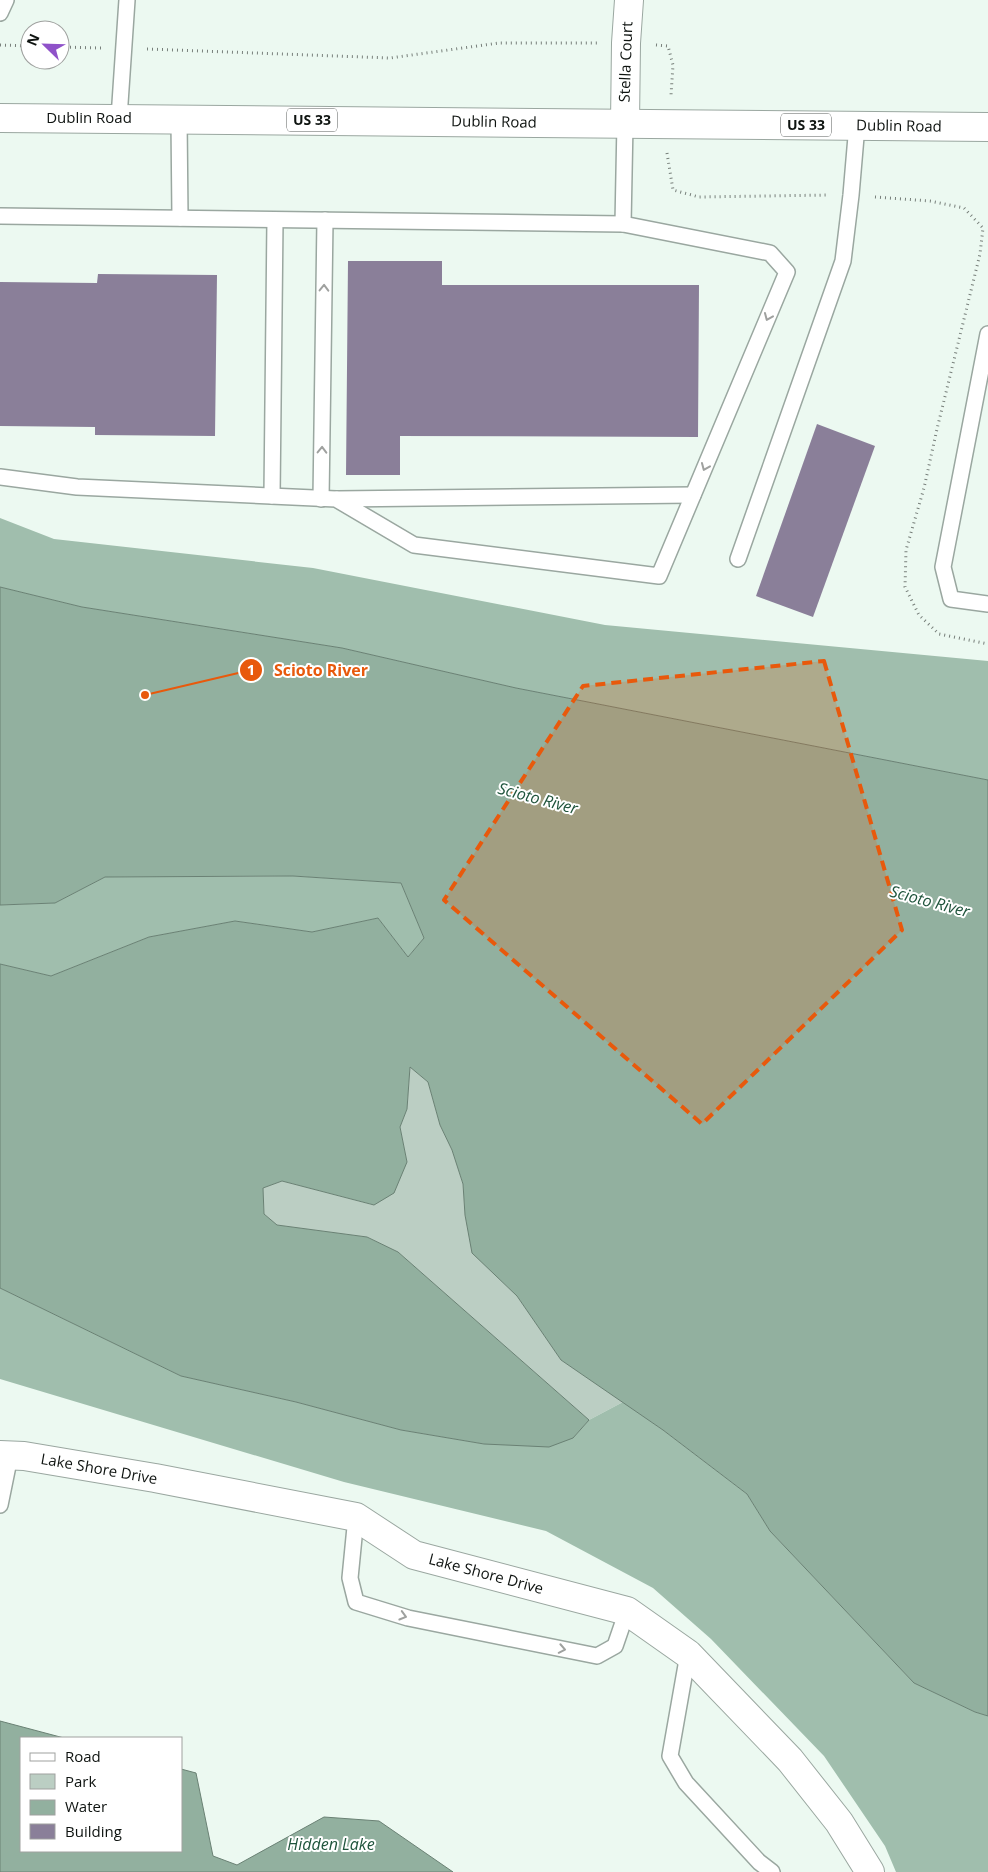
<svg xmlns="http://www.w3.org/2000/svg" width="988" height="1872" font-family="'Open Sans',sans-serif">
  <style>
    .green { fill: #bbcec3 }
    .forest { fill: #a0bead }
    .water { fill: #92b09f; stroke: #6a8174 }
    .building { fill: #8a7f99 }
    .lines { fill: none; stroke-linecap: round; stroke-linejoin: round }
    .service-casing { stroke: #9aa7a0; stroke-width: 18 }
    .minor-casing { stroke: #9aa7a0; stroke-width: 30 }
    .primary-casing { stroke: #9aa7a0; stroke-width: 30 }
    .path { stroke: #777f7a; stroke-width: 3; stroke-dasharray: 1 4; stroke-linecap: butt }
    .service { stroke: #fff; stroke-width: 15 }
    .minor { stroke: #fff; stroke-width: 28 }
    .primary { stroke: #fff; stroke-width: 28 }
    .oneway { stroke: #9fa19f }
    .marked { fill: #e8590c; fill-opacity: 0.2; stroke: #e8590c; stroke-width: 4; stroke-dasharray: 10 6; stroke-linejoin: round }
    .labels { text-anchor: middle; stroke-width: 4; stroke-linejoin: round; paint-order: stroke }
    .shield { fill: #fff; stroke: #565a58; stroke-width: 1 }
    .shield-label { font-size: 14px; font-weight: bold; fill: #0e1310 }
    .street-label { font-size: 15px; fill: #0e1310; stroke: #fff }
    .water-label { font-size: 16px; font-style: italic; fill: #1f543c; stroke: #fff }
    .leader { fill: none; stroke: #e8590c; stroke-width: 2 }
    .callout-dot { fill: #e8590c; stroke: #fff; stroke-width: 2 }
    .mark-label { font-size: 15px; text-anchor: middle; font-weight: bold; fill: #fff }
    .callout-label { font-size: 16px; text-anchor: middle; font-weight: bold; fill: #e8590c; stroke: #fff; stroke-width: 4; stroke-linejoin: round; paint-order: stroke }
  </style>
  <rect width="100%" height="100%" fill="#ecf9f1"/>
  <path class="green" d="M 410,1067 L 428,1082 L 440,1125 L 452,1150 L 463,1184 L 465,1215 L 473,1253 L 517,1296 L 561,1360 L 623,1402 L 589,1420 L 398,1252 L 367,1237 L 277,1225 L 264,1214 L 263,1188 L 282,1181 L 373,1205 L 407,1162 L 400,1127 L 407,1109 Z"/>
  <g class="forest">
    <path d="M 0,518 L 54,539 L 313,568 L 605,625 L 988,661 L 988,780 L 516,688 L 342,648 L 82,607 L 0,587 Z"/>
    <path d="M 165,876 L 208,877 L 293,876 L 401,883 L 424,938 L 408,957 L 378,918 L 312,932 L 235,921 L 149,937 L 51,976 L 0,964 L 0,905 L 55,903 L 105,877 Z"/>
    <path d="M 0,1288 L 181,1376 L 296,1402 L 401,1430 L 484,1444 L 573,1438 L 589,1420 L 623,1402 L 663,1430 L 747,1494 L 770,1531 L 914,1683 L 975,1712 L 988,1716 L 988,1872 L 896,1872 L 885,1846 L 824,1756 L 711,1639 L 653,1588 L 546,1531 L 344,1482 L 0,1379 Z"/>
  </g>
  <g class="water">
    <path d="M 0,587 L 82,607 L 342,648 L 516,688 L 988,780 L 988,1716 L 975,1712 L 914,1683 L 770,1531 L 747,1494 L 663,1430 L 561,1360 L 517,1296 L 472,1253 L 465,1215 L 463,1184 L 452,1150 L 440,1125 L 428,1082 L 410,1067 L 407,1109 L 400,1127 L 407,1162 L 394,1193 L 374,1205 L 282,1181 L 263,1188 L 264,1214 L 277,1225 L 367,1237 L 398,1252 L 589,1420 L 573,1438 L 549,1447 L 484,1444 L 401,1430 L 296,1402 L 181,1376 L 0,1288 L 0,964 L 51,976 L 149,937 L 235,921 L 312,932 L 378,918 L 408,957 L 424,938 L 401,883 L 293,876 L 105,877 L 55,903 L 0,905 Z"/>
    <path d="M 0,1721 L 64,1738 L 21,1738 L 21,1851 L 181,1851 L 181,1769 L 196,1773 L 213,1856 L 237,1865 L 324,1817 L 379,1821 L 453,1872 L 0,1872 Z"/>
  </g>
  <g class="building">
    <path d="M 348,261 L 442,261 L 442,285 L 699,285 L 698,437 L 400,436 L 400,475 L 346,475 Z"/>
    <path d="M 98,274 L 217,275 L 215,436 L 95,435 L 95,427 L 0,426 L 0,282 L 97,283 Z"/>
    <path d="M 817,424 L 875,446 L 813,617 L 756,596 Z"/>
  </g>
  <g class="lines">
    <defs>
      <g id="service">
        <path d="M 0,13 L 6,0"/>
        <path d="M 119,118 L 127,0"/>
        <path d="M 179,119 L 180,218"/>
        <path d="M 0,216 L 623,224"/>
        <path d="M 988,334 L 943,567 L 951,599 L 988,604"/>
        <path d="M 0,477 L 77,487 L 336,499 L 414,545 L 659,576 L 787,272 L 770,253 L 623,224 L 625,123"/>
        <path d="M 272,496 L 275,220"/>
        <path d="M 321,499 L 325,220"/>
        <path d="M 337,499 L 693,495"/>
        <path d="M 738,559 L 843,261 L 851,195 L 857,125"/>
        <path d="M 0,1505 L 10,1456"/>
        <path d="M 356,1517 L 350,1578 L 356,1602 L 408,1618 L 597,1656 L 615,1646 L 627,1611"/>
        <path d="M 688,1654 L 670,1756 L 686,1783 L 759,1862 L 772,1872"/>
      </g>
      <g id="minor">
        <path d="M 625,123 L 626,43 L 629,0"/>
        <path d="M 0,1455 L 24,1456 L 155,1478 L 356,1517 L 414,1555 L 627,1611 L 688,1654 L 790,1760 L 839,1822 L 870,1872"/>
      </g>
      <path id="primary" d="M 0,118 L 988,127"/>
    </defs>
    <use href="#service" class="service-casing"/>
    <use href="#minor" class="minor-casing"/>
    <use href="#primary" class="primary-casing"/>
    <g class="path">
      <path d="M 0,45 L 30,46"/>
      <path d="M 656,45 L 668,46 L 673,65 L 671,95"/>
      <path d="M 60,47 L 101,48"/>
      <path d="M 147,49 L 390,58 L 499,43 L 598,43"/>
      <path d="M 667,153 L 673,190 L 699,197 L 829,195"/>
      <path d="M 875,197 L 930,201 L 964,208 L 983,228 L 980,254 L 937,429 L 924,488 L 906,550 L 905,587 L 919,615 L 939,634 L 988,644"/>
    </g>
    <use href="#service" class="service"/>
    <use href="#minor" class="minor"/>
    <use href="#primary" class="primary"/>
  </g>
  <defs><path id="oneway-chevron" d="M-2-3.5L2.5 0L-2 3.5" fill="none" stroke-width="1.6" stroke-linecap="round" stroke-linejoin="round" transform="scale(1.25)"/></defs>
  <g class="oneway">
    <use href="#oneway-chevron" transform="translate(324 288) rotate(-89)"/>
    <use href="#oneway-chevron" transform="translate(768 317) rotate(113)"/>
    <use href="#oneway-chevron" transform="translate(322 450) rotate(-89)"/>
    <use href="#oneway-chevron" transform="translate(705 467) rotate(113)"/>
    <use href="#oneway-chevron" transform="translate(403 1616) rotate(16)"/>
    <use href="#oneway-chevron" transform="translate(562 1649) rotate(11)"/>
  </g>
  <path class="marked" d="M 824,661 L 902,930 L 702,1124 L 444,900 L 583,686 Z"/>
  <g class="labels">
    <g class="shield">
      <rect x="287" y="108.5" width="50" height="23" rx="4"/>
      <rect x="781" y="113.5" width="50" height="23" rx="4"/>
    </g>
    <g class="shield-label">
      <text x="312" y="125">US 33</text>
      <text x="806" y="130">US 33</text>
    </g>
    <g class="street-label">
      <text transform="translate(626 62) rotate(-88)" y="5">Stella Court</text>
      <text x="89" y="123">Dublin Road</text>
      <text transform="translate(494 122) rotate(1)" y="5">Dublin Road</text>
      <text transform="translate(899 126) rotate(1)" y="5">Dublin Road</text>
      <text transform="translate(99 1469) rotate(10)" y="5">Lake Shore Drive</text>
      <text transform="translate(486 1574) rotate(15)" y="5">Lake Shore Drive</text>
    </g>
    <g class="water-label">
      <text transform="translate(538 798) rotate(15)" y="6">Scioto River</text>
      <text transform="translate(930 901) rotate(15)" y="6">Scioto River</text>
      <text x="331" y="1850">Hidden Lake</text>
    </g>
  </g>
  <path class="leader" d="M145 695L251 670"/>
  <g class="callout-dot">
    <circle cx="145" cy="695" r="5"/>
    <circle cx="251" cy="670" r="12"/>
  </g>
  <g class="mark-label">
    <text x="251" y="675">1</text>
  </g>
  <g class="callout-label">
    <text x="321" y="676">Scioto River</text>
  </g>
  <rect x="20" y="1737" width="162" height="115" fill="#ffffff" stroke="#9fa19f"/>
  <rect x="30" y="1753" width="25" height="8" fill="#ffffff" stroke="#9fa19f"/>
  <text x="65" y="1762" font-size="15" fill="#0e1310">Road</text>
  <rect x="30" y="1774" width="25" height="15" fill="#bbcec3" stroke="#9fa19f"/>
  <text x="65" y="1787" font-size="15" fill="#0e1310">Park</text>
  <rect x="30" y="1800" width="25" height="15" fill="#92b09f" stroke="#9fa19f"/>
  <text x="65" y="1812" font-size="15" fill="#0e1310">Water</text>
  <rect x="30" y="1824" width="25" height="15" fill="#8a7f99" stroke="#9fa19f"/>
  <text x="65" y="1837" font-size="15" fill="#0e1310">Building</text>
  <g transform="translate(45 45) rotate(293)"><circle r="24" fill="#ffffff" stroke="#9fa19f"/>
  <path d="M0-4L9 19L0 12L-9 19Z" fill="#8f52c9"/>
  <text y="-8" font-size="14" font-weight="bold" text-anchor="middle" fill="#0e1310">N</text>
  </g>
</svg>
